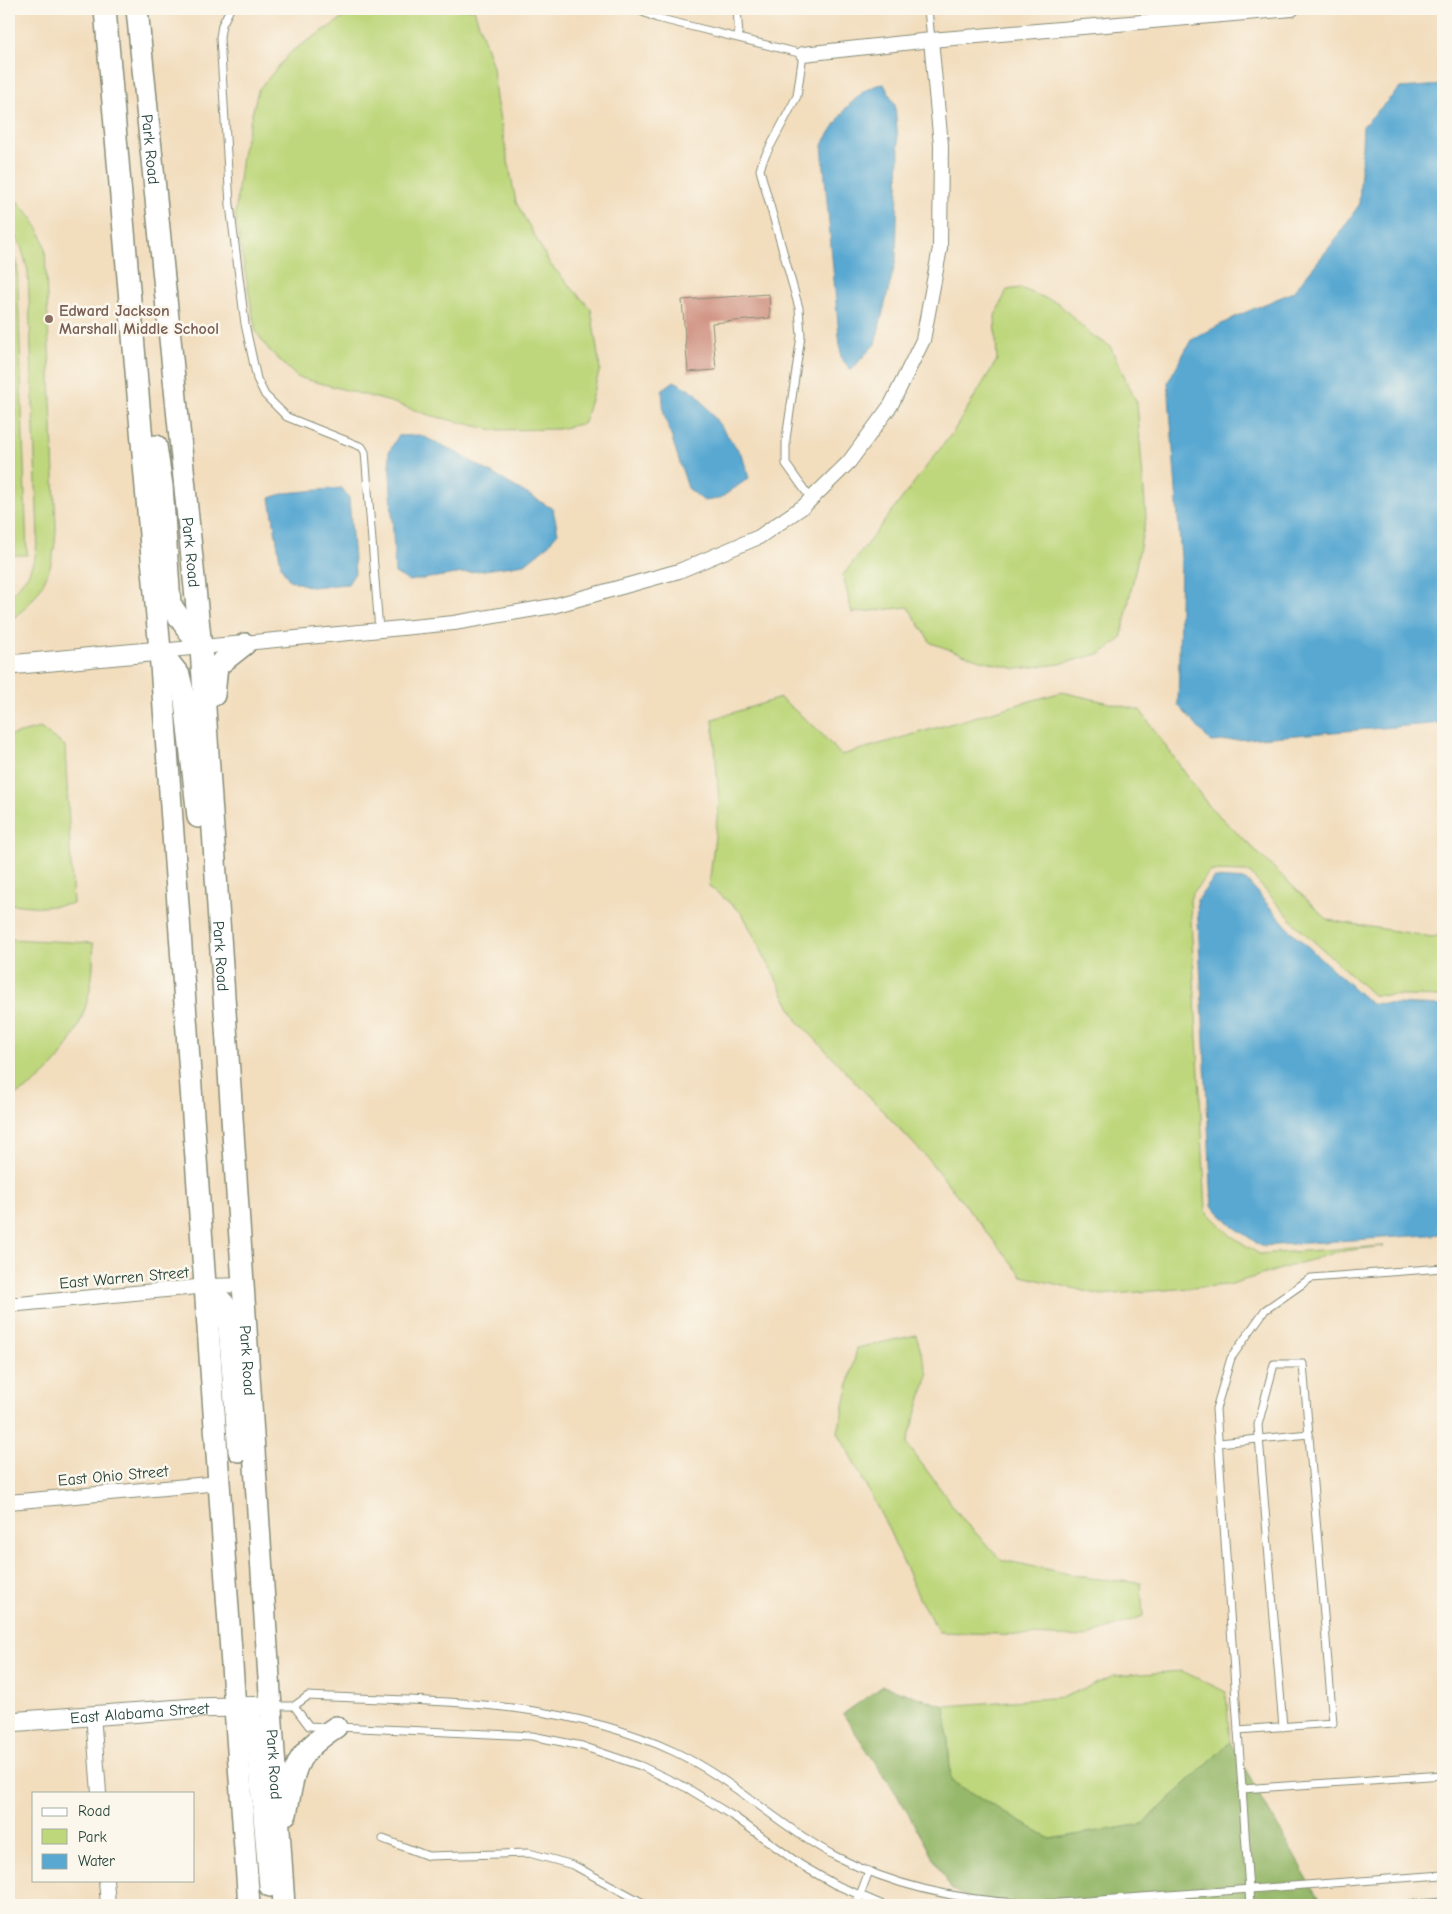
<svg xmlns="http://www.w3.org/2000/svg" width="1452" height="1914" font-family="'Comic Neue',sans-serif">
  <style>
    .green { fill: #bed77b; stroke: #6e8a58 }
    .forest { fill: #96b86b; stroke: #5a7a50 }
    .water { fill: #58a8d2; stroke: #3c7283 }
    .building { fill: #d19585 }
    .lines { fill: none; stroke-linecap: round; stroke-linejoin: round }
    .lane-casing { stroke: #888d78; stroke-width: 9 }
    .street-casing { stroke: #888d78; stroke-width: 16 }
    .secondary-casing { stroke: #888d78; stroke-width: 21 }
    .primary-casing { stroke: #888d78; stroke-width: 24 }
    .lane { stroke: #fff; stroke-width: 7 }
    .street { stroke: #fff; stroke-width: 14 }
    .secondary { stroke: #fff; stroke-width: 19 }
    .primary { stroke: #fff; stroke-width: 21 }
    .education-dot { fill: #8d6e63; stroke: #fbf7ec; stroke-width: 2 }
    .labels { text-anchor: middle; stroke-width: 5; stroke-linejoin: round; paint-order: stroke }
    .street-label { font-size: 16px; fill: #1f3d34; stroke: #fbf7ec }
    .education-label { font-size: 16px; font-weight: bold; fill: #785e54; stroke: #fbf7ec; text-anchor: start }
  </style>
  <rect width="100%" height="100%" fill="#fbf7ec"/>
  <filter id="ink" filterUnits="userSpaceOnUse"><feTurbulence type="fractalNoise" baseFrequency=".02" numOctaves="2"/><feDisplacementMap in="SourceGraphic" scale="10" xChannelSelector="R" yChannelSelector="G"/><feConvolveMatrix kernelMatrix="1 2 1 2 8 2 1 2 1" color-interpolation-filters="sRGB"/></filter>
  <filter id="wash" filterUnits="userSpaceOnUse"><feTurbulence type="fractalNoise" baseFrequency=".0096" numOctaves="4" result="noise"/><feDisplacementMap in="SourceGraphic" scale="20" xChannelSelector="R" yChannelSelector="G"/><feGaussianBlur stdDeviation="1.12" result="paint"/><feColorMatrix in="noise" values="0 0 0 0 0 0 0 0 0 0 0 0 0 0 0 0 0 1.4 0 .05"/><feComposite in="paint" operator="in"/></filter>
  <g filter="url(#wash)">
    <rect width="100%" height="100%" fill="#f2ddbd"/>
    <g class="green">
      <path d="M 357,9 L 474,9 L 493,67 L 496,99 L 516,202 L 550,264 L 591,309 L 600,369 L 584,423 L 559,429 L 493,430 L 429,415 L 391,402 L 297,377 L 270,351 L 256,332 L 235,216 L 242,155 L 258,90 L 292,51 Z"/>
      <path d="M 9,194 C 27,209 39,224 45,247 L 56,528 C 55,567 42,598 9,621 L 9,598 L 28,575 L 35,557 L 38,537 L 28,271 L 21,246 L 9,226 Z"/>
      <path d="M 9,260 L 17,260 L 27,555 L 9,555 Z"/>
      <path d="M 1020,288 L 1058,303 L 1091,335 L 1110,346 L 1137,403 L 1146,518 L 1121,639 L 1102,653 L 1060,664 L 1017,669 L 980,660 L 931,643 L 908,607 L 852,613 L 843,575 L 953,432 L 997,360 L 995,316 L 1007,290 Z"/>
      <path d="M 1062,692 L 1140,710 L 1208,805 L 1328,920 L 1432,937 L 1443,935 L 1443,997 L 1373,995 L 1298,927 L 1249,872 L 1210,871 L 1192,894 L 1190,900 L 1206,1211 L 1230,1235 L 1259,1254 L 1384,1246 L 1337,1252 L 1228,1285 L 1101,1295 L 1022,1276 L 928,1159 L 797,1020 L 742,913 L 709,886 L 719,802 L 713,719 L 780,698 L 816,728 L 841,755 Z"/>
      <path d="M 40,728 L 65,746 L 73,904 L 43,907 L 9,904 L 9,736 Z"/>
      <path d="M 9,939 L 93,943 C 97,1005 68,1072 9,1098 Z"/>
      <path d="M 916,1335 L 928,1375 L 907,1444 L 965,1522 L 1002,1560 L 1089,1578 L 1141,1583 L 1143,1616 L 1085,1637 L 939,1632 L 920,1600 L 888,1528 L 838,1432 L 857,1348 Z"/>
      <path d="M 1182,1671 L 1226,1692 L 1230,1742 L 1143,1824 L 1050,1839 L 951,1781 L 945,1706 L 1064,1697 L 1114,1676 Z"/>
      <path d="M 1320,1901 L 1419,1905 L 1317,1905 Z"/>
    </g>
    <path class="forest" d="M 883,1686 L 945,1706 L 951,1781 L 1050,1839 L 1143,1824 L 1230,1742 L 1320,1901 L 1317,1905 L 982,1905 L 951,1889 L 901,1801 L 843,1714 Z"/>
    <g class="water">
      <path d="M 884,84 L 895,105 L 899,153 L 896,260 L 875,344 L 851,370 L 841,358 L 822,145 L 846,108 L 864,91 L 877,85 Z"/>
      <path d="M 1443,85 L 1443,723 L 1211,742 L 1178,705 L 1181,558 L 1168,382 L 1191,340 L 1239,315 L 1293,292 L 1332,244 L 1359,205 L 1363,126 L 1400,88 Z"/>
      <path d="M 674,381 L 696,393 L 742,455 L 749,478 L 719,499 L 704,501 L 688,488 L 664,414 L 662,390 Z"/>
      <path d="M 420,435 L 452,450 L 553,509 L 558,533 L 546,547 L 525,564 L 409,581 L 395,573 L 389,452 L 398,436 Z"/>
      <path d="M 342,488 L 349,498 L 355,573 L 348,584 L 311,587 L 289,580 L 281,566 L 270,498 L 285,493 Z"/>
      <path d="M 1214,878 L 1246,880 L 1293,933 L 1370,1003 L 1443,1006 L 1443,1234 L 1261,1246 L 1234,1227 L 1212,1206 L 1197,900 Z"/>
    </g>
    <g id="blocks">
      <path class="building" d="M 769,294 L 770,318 L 712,323 L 716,370 L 688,372 L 682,300 Z"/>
    </g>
  </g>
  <g filter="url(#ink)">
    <use href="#blocks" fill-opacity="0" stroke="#888d78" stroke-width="1"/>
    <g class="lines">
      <defs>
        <g id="lane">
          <path d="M 230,9 L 222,25 L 220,37 L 230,205 L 245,324 L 257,379 L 265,395 L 287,417 L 362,447 L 365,452 L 379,630"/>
          <path d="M 636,9 L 657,18 L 803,54 L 797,96 L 763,160 L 760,170 L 799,308 L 801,336 L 786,439 L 786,464 L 811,499"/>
          <path d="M 737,9 L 739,37"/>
          <path d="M 928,9 L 931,40"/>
          <path d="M 1219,1443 L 1309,1434"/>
          <path d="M 273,1706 L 294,1706 L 308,1696 C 432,1702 560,1698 675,1752 C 734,1780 780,1827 837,1857 C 902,1890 973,1903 1046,1904 L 1443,1875"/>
          <path d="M 294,1706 L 309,1726 L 326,1727"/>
          <path d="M 339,1727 L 532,1736 L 582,1746 L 641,1766 L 687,1788 L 736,1818 L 801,1865 L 834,1884 L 883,1905"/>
          <path d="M 1238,1730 L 1333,1723 L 1303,1364 L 1274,1364 L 1258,1425 L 1283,1727"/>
          <path d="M 1242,1789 L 1443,1775"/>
          <path d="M 383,1839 L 428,1856 L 529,1853 L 573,1865 L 647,1905"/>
          <path d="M 857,1903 L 869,1871"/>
          <path d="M 847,1905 L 857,1903"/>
          <path d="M 1250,1905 L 1216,1409 L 1231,1358 L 1265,1310 L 1311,1278 L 1443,1268"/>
          <path d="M 1403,1905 L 1443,1902"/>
        </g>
        <g id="street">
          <path d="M 803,54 L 931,40 L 1292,9"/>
          <path d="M 160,651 L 454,623 L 553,606 L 679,571 L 759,537 L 804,506 L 849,462 L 891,405 L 923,340 L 940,248 L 941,145 L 931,40"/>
          <path d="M 9,1305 L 207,1286 L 244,1285"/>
          <path d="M 9,1502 L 220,1483"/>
          <path d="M 93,1714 L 99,1793"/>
          <path d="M 106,1880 L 108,1905"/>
        </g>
        <g id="secondary">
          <path d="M 9,665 L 160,651"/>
          <path id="s1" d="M 9,1722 L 195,1708 L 271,1706"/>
        </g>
        <g id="primary">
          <path d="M 105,9 L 160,651 L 249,1905"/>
          <path id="s2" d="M 137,9 L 201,648 L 284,1905"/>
          <path d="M 156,446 L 162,486 L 170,604 L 199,646"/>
          <path d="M 160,651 L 179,675 L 185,700 L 198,817"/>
          <path d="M 214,695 L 217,666 L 245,644"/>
          <path d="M 207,1286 L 224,1304 L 229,1327 L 239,1451"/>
          <path d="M 237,1707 L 252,1722 L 258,1744 L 270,1886"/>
          <path d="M 286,1814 C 296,1766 292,1756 336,1727"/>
        </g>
      </defs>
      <use href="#lane" class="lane-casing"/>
      <use href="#street" class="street-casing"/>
      <use href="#secondary" class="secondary-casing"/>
      <use href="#primary" class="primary-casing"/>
      <use href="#lane" class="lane"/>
      <use href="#street" class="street"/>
      <use href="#secondary" class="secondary"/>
      <use href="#primary" class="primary"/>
    </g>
  </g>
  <circle class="education-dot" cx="49" cy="319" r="5"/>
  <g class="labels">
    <g class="street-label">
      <text dy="6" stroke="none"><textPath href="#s2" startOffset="141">Park Road</textPath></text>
      <text dy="6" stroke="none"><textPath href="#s2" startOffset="546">Park Road</textPath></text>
      <text dy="6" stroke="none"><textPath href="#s2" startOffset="951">Park Road</textPath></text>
      <text transform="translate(124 1277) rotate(-5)" y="6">East Warren Street</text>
      <text dy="6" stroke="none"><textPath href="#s2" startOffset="1356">Park Road</textPath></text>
      <text transform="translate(113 1475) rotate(-5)" y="6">East Ohio Street</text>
      <text dy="6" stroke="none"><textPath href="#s1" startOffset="131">East Alabama Street</textPath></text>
      <text dy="6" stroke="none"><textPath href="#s2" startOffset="1761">Park Road</textPath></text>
    </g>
    <g class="education-label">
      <text x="59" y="316">Edward Jackson<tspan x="59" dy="18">Marshall Middle School</tspan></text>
    </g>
  </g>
  <rect width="1452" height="1914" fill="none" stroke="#fbf7ec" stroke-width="30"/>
  <rect x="32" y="1792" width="162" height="90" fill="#fbf7ec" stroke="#a3ada2"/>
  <rect x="42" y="1808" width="25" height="8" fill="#ffffff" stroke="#a3ada2"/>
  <text x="78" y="1816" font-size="15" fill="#1f3d34">Road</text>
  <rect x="42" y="1829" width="25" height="15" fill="#bed77b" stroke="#a3ada2"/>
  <text x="78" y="1842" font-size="15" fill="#1f3d34">Park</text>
  <rect x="42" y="1854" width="25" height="15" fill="#58a8d2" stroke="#a3ada2"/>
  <text x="78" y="1866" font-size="15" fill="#1f3d34">Water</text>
</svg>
